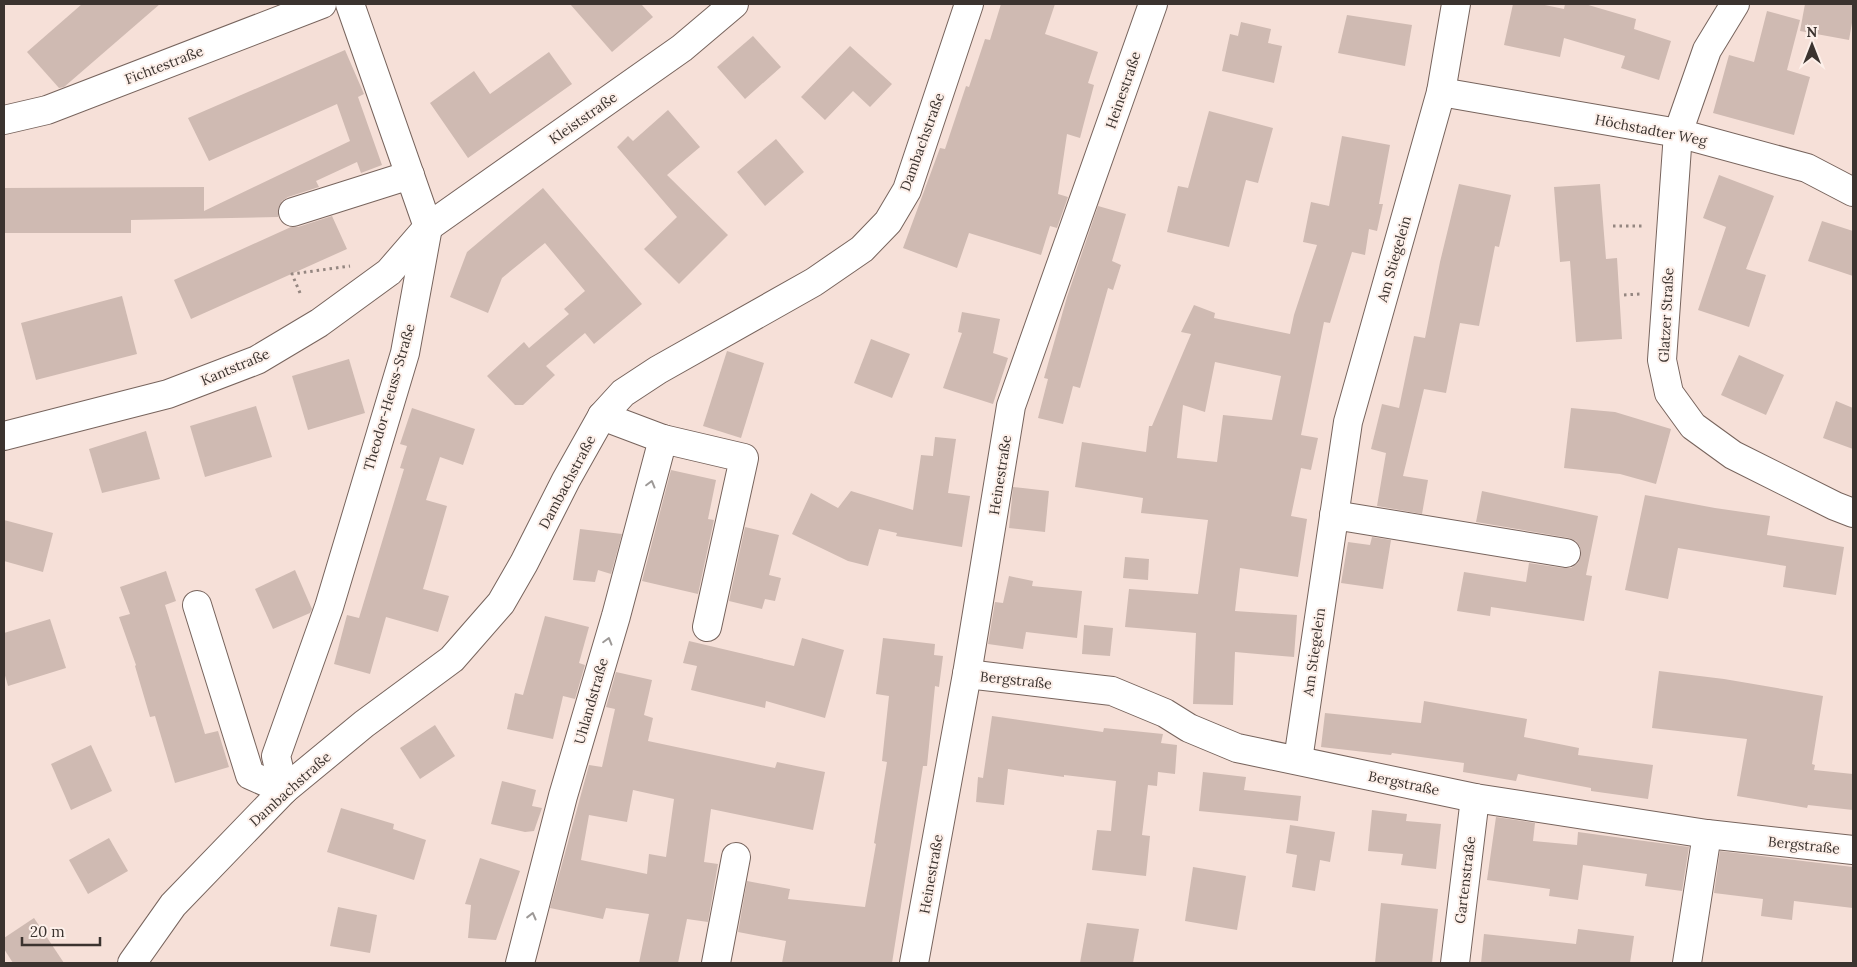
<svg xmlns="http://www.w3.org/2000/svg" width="1857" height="967" font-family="Lora,serif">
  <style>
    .building { fill: #cfbab2; fill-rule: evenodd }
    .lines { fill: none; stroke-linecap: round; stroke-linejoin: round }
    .minor-casing { stroke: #77645d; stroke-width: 30 }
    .path { stroke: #948680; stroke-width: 3; stroke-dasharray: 2.5 4; stroke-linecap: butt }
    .minor { stroke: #fff; stroke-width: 28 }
    .oneway { stroke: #9d9997 }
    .labels { text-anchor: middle; stroke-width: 4; stroke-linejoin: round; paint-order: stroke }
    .street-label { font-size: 14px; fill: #3b332f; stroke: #fdf0ea }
  </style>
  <rect width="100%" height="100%" fill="#f6e0d8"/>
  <g class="building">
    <path d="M 82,4 L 160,4 L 64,87 L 59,88 L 27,52 Z"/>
    <path d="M 570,4 L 641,4 L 653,17 L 612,52 Z"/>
    <path d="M 1001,4 L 1055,4 L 1045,34 L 1098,52 L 1088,83 L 1094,85 L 1080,138 L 1067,134 L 1058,194 L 1068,197 L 1057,228 L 1050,226 L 1041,255 L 969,233 L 957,268 L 903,248 L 940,148 L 945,149 L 966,86 L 969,87 L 985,39 L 990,40 Z"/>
    <path d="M 1513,4 L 1540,4 L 1564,9 L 1565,4 L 1585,4 L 1636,19 L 1634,29 L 1671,41 L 1659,80 L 1621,68 L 1625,56 L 1564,38 L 1560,57 L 1504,45 Z"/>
    <path d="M 1805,4 L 1853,4 L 1853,17 L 1849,40 L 1800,31 Z"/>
    <path d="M 1767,11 L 1800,20 L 1787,70 L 1810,77 L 1794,135 L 1713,113 L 1729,55 L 1754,62 Z"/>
    <path d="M 1347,15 L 1412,25 L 1405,66 L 1338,53 Z"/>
    <path d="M 1241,22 L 1271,29 L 1268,43 L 1282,46 L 1274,83 L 1222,71 L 1230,34 L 1238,36 Z"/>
    <path d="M 753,36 L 781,67 L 745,99 L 717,67 Z"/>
    <path d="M 850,46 L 892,84 L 870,107 L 853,91 L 825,120 L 801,97 Z"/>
    <path d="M 345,50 L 364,94 L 358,97 L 382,165 L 361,173 L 357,162 L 316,181 L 319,187 L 288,197 L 282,201 L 278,209 L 278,217 L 131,220 L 131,233 L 4,233 L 4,188 L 204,187 L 204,211 L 350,141 L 337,104 L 209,161 L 188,118 Z"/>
    <path d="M 549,52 L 572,84 L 468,158 L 430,103 L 474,71 L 490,94 Z"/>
    <path d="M 668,110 L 700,147 L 667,175 L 728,235 L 679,284 L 644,249 L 677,217 L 617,147 L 628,136 L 633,141 Z"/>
    <path d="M 1209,111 L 1273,128 L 1258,183 L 1246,180 L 1229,247 L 1167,232 L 1178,186 L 1188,188 Z"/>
    <path d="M 1342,136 L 1390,145 L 1379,204 L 1383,204 L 1377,231 L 1369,229 L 1365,255 L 1352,252 L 1330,323 L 1324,322 L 1301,435 L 1318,438 L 1311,470 L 1301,468 L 1291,516 L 1307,519 L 1298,577 L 1240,568 L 1235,611 L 1297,615 L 1294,657 L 1235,652 L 1233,705 L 1193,704 L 1196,633 L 1125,627 L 1129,589 L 1198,594 L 1208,520 L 1141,513 L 1143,498 L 1075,487 L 1082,442 L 1146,452 L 1149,426 L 1152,426 L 1191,334 L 1181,332 L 1194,305 L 1215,313 L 1214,318 L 1290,334 L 1294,315 L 1317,245 L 1303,242 L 1311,202 L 1329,206 ZM 1215,362 L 1281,376 L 1272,420 L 1223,415 L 1217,462 L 1177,458 L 1183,405 L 1205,412 Z"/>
    <path d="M 776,139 L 804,172 L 765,206 L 737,172 Z"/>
    <path d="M 1719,175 L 1774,196 L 1746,269 L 1766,275 L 1749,327 L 1698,310 L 1726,227 L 1703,218 Z"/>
    <path d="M 1459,184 L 1511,195 L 1499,247 L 1495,246 L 1479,326 L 1460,323 L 1446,393 L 1424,389 L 1403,476 L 1428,480 L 1422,514 L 1377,506 L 1386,453 L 1371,449 L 1382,404 L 1399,408 L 1414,336 L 1425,338 L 1440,262 Z"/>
    <path d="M 1600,184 L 1606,259 L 1617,258 L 1622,339 L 1576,342 L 1570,261 L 1560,262 L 1554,187 Z"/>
    <path d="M 543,188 L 642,304 L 594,344 L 585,333 L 546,366 L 555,375 L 523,405 L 515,405 L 487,376 L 524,342 L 529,348 L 569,314 L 564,309 L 585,291 L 545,243 L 502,278 L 488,313 L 450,297 L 467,252 Z"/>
    <path d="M 1098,206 L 1126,214 L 1112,261 L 1121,265 L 1113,290 L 1108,288 L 1080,388 L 1073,386 L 1063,424 L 1038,418 L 1048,379 L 1044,378 L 1067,297 Z"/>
    <path d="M 332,216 L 347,249 L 191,319 L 174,280 L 291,227 L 298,227 Z"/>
    <path d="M 1822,221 L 1853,231 L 1853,276 L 1808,261 Z"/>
    <path d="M 122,296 L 137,354 L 36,380 L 21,323 Z"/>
    <path d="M 962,312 L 1000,319 L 993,353 L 1008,358 L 993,404 L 943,388 L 962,333 L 958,332 Z"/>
    <path d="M 871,339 L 910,354 L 892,398 L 854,383 Z"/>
    <path d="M 727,351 L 764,363 L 741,438 L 703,426 Z"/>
    <path d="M 1739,355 L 1784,375 L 1766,415 L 1721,395 Z"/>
    <path d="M 349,359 L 365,413 L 308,430 L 292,376 Z"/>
    <path d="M 1836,401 L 1853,408 L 1853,449 L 1823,438 Z"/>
    <path d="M 256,406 L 272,457 L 205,477 L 190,426 Z"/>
    <path d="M 412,408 L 475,429 L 463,465 L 440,457 L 426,500 L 447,506 L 423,589 L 449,596 L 438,632 L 386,617 L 370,674 L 334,664 L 347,615 L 359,618 L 404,469 L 400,468 L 407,446 L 400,444 Z"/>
    <path d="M 1571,408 L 1615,412 L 1671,429 L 1656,484 L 1620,474 L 1564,468 Z"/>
    <path d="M 146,431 L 160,479 L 102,493 L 89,449 Z"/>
    <path d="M 935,437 L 956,439 L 948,493 L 970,496 L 962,547 L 896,536 L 897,533 L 879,529 L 868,566 L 848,561 L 792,534 L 811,493 L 838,508 L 851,491 L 913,510 L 921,455 L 933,456 Z"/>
    <path d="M 671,470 L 716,480 L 708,519 L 714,520 L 698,594 L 642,581 Z"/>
    <path d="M 1013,487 L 1049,491 L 1045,532 L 1009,528 Z"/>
    <path d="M 1482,491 L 1598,516 L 1586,575 L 1592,576 L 1584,621 L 1491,607 L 1490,616 L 1457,611 L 1464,572 L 1526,582 L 1529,563 L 1563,568 L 1571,568 L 1578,563 L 1581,556 L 1580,547 L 1576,541 L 1569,538 L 1476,522 Z"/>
    <path d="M 1645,495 L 1715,508 L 1770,516 L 1767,535 L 1844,547 L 1836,595 L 1783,587 L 1786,566 L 1678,548 L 1668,599 L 1625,590 Z"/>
    <path d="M 4,520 L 53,533 L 43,572 L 4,561 Z"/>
    <path d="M 745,527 L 779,535 L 769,575 L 781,578 L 775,601 L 765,599 L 762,609 L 729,601 Z"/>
    <path d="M 580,529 L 622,534 L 611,574 L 598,570 L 595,582 L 573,580 Z"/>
    <path d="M 1372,537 L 1391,540 L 1383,589 L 1341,583 L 1348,542 L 1370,545 Z"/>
    <path d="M 1125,557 L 1149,559 L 1148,580 L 1123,578 Z"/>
    <path d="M 295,570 L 312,609 L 310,613 L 273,629 L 255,589 Z"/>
    <path d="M 166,571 L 176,601 L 165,605 L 205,734 L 218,731 L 229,767 L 175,783 L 155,716 L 150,717 L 135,666 L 136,665 L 119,617 L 130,614 L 120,587 Z"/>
    <path d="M 1009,576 L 1033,581 L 1032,586 L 1082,591 L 1077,638 L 1026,632 L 1023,649 L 988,644 L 995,602 L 1003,603 Z"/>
    <path d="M 545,616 L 589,627 L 579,663 L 585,665 L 575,699 L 563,696 L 553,739 L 507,729 L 515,693 L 523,695 Z"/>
    <path d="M 50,619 L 66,668 L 8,686 L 4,672 L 4,633 Z"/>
    <path d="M 1084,625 L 1113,628 L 1110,656 L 1082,654 Z"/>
    <path d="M 802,638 L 844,650 L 825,718 L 766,701 L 765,708 L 691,690 L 697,666 L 683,663 L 689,641 L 794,666 Z"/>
    <path d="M 883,638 L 935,644 L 934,655 L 943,656 L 939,687 L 935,686 L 927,766 L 923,766 L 892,963 L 782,963 L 786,941 L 738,932 L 747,881 L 790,889 L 788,899 L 865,907 L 876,844 L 874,843 L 887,762 L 882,761 L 889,696 L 876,694 Z"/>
    <path d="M 1659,671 L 1724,679 L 1823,696 L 1812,764 L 1815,765 L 1814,770 L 1853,774 L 1853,810 L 1808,805 L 1807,808 L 1737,796 L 1747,739 L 1652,728 Z"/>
    <path d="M 616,672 L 652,680 L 644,715 L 653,718 L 648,741 L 775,768 L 777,762 L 825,772 L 813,830 L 711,809 L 704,862 L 718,864 L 708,922 L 687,919 L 678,963 L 639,963 L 649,914 L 606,908 L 603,919 L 550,908 L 589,765 L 602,767 L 615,709 L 606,707 ZM 633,790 L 674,799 L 666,857 L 649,854 L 647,874 L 581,860 L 589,815 L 627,822 Z"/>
    <path d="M 1424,701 L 1527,719 L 1524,737 L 1579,748 L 1578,755 L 1653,765 L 1648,799 L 1591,791 L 1591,788 L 1518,774 L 1516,781 L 1463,772 L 1464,763 L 1392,753 L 1391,755 L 1321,747 L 1325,713 L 1421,723 Z"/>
    <path d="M 992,716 L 1103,732 L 1104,728 L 1163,734 L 1161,743 L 1177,745 L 1175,774 L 1158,772 L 1157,786 L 1148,785 L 1142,835 L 1150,836 L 1146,876 L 1092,870 L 1097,830 L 1111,831 L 1116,781 L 1064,775 L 1064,777 L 1008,769 L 1004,805 L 976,802 L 978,777 L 983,778 Z"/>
    <path d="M 435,725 L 455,756 L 420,779 L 400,748 Z"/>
    <path d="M 91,745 L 112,791 L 71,810 L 51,764 Z"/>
    <path d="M 1203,772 L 1246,777 L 1244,790 L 1301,796 L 1298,821 L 1199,811 Z"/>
    <path d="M 502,781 L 536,790 L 532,806 L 542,808 L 534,831 L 525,832 L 491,824 Z"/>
    <path d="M 341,808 L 394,824 L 393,829 L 426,840 L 414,880 L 327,852 Z"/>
    <path d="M 1372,810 L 1407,814 L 1406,821 L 1441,824 L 1436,869 L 1401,865 L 1403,854 L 1368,851 Z"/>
    <path d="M 1496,817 L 1535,823 L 1533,841 L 1577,845 L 1578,832 L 1689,847 L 1682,891 L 1645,886 L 1647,874 L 1583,865 L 1578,900 L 1549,896 L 1550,889 L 1487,880 Z"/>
    <path d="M 1290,825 L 1335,832 L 1330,862 L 1320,860 L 1315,891 L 1292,887 L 1297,855 L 1286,853 Z"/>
    <path d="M 109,838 L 128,871 L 88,894 L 69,860 Z"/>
    <path d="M 1720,851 L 1853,867 L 1853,908 L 1794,901 L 1792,920 L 1761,916 L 1763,899 L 1714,893 Z"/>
    <path d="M 480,858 L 520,871 L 496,940 L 468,938 L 471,905 L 465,904 Z"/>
    <path d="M 1193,867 L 1246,876 L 1237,930 L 1185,921 Z"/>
    <path d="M 1381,903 L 1438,909 L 1432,963 L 1375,963 Z"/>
    <path d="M 338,907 L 377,915 L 370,953 L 330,946 Z"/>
    <path d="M 34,918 L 64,963 L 13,963 L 4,949 L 4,938 Z"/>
    <path d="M 1087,923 L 1139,929 L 1133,963 L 1080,963 Z"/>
    <path d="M 1578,929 L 1634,936 L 1630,963 L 1481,963 L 1484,934 L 1576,944 Z"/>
  </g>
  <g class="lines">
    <defs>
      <g id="minor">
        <path d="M 1735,4 L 1707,50 L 1678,133 L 1662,360 L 1669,393 L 1693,426 L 1733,455 L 1835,506 L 1853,513"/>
        <path d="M 1441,92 L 1678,133 L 1807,168 L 1853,192"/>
        <path d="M 4,120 L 47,110 L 322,4"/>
        <path d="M 293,212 L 410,175"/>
        <path d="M 602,416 L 663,439 L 744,458 L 707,627"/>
        <path d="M 4,436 L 168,394 L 257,360 L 319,323 L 389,272 L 428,227 L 682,48 L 734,4"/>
        <path d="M 1334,515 L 1566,553"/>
        <path d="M 197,605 L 250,775 L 284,790"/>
        <path d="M 967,674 L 1112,691 L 1165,713 L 1189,728 L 1237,748 L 1475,798 L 1707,834 L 1853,850"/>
        <path d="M 1298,760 L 1348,422 L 1441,92 L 1456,4"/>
        <path d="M 284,790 L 276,756 L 329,607 L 405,353 L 428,227 L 350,4"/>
        <path d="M 132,963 L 173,905 L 284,790 L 364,724 L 452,659 L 501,603 L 524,563 L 566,480 L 602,416 L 623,393 L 658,370 L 814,282 L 862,249 L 888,222 L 907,190 L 969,4"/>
        <path d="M 520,963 L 563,796 L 616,616 L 663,439"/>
        <path d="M 716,963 L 736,857"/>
        <path d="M 914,963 L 967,674 L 1011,406 L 1153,4"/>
        <path d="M 1455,963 L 1475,798"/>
        <path d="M 1687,963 L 1707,834"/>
      </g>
    </defs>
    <use href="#minor" class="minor-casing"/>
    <g class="path">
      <path d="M 1613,226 L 1644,226"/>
      <path d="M 300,293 L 292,274 L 350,266"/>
      <path d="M 1624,295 L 1641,294"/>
    </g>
    <use href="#minor" class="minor"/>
  </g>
  <defs><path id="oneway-chevron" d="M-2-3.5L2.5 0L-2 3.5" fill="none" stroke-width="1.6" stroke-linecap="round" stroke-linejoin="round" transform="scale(1.25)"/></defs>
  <g class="oneway">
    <use href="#oneway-chevron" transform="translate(651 484) rotate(-75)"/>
    <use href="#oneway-chevron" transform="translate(608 641) rotate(-74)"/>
    <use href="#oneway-chevron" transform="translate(532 916) rotate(-76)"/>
  </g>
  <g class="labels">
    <g class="street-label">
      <text transform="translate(164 65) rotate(-21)" y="5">Fichtestraße</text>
      <text transform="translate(1123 90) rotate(-71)" y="5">Heinestraße</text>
      <text transform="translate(583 118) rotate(-35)" y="5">Kleiststraße</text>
      <text transform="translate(1651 130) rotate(11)" y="5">Höchstadter Weg</text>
      <text transform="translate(922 142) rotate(-70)" y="5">Dambachstraße</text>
      <text transform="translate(1394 259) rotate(-74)" y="5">Am Stiegelein</text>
      <text transform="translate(1666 315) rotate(-87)" y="5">Glatzer Straße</text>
      <text transform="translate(235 367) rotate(-23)" y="5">Kantstraße</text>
      <text transform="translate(389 397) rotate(-74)" y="5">Theodor-Heuss-Straße</text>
      <text transform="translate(1000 475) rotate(-81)" y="5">Heinestraße</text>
      <text transform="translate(567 482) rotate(-62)" y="5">Dambachstraße</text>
      <text transform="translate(1314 652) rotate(-82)" y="5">Am Stiegelein</text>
      <text transform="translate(1016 680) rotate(6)" y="5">Bergstraße</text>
      <text transform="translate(591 701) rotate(-74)" y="5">Uhlandstraße</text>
      <text transform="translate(1404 783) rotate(12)" y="5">Bergstraße</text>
      <text transform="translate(290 789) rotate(-42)" y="5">Dambachstraße</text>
      <text transform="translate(1804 845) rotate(6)" y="5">Bergstraße</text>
      <text transform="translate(931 874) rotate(-80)" y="5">Heinestraße</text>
      <text transform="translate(1465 880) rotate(-83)" y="5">Gartenstraße</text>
    </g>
  </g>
  <rect width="1857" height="967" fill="none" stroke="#3b332f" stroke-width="10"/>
  <g transform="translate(1812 45)" stroke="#fdf0ea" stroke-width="4" paint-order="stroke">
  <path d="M0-4L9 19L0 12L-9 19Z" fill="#3b332f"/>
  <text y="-8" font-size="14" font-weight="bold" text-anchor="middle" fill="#3b332f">N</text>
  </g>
  <path d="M22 937v8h78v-8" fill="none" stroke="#3b332f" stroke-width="2.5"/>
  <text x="30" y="937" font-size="15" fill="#3b332f" stroke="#fdf0ea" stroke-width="4" paint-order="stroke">20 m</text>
</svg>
